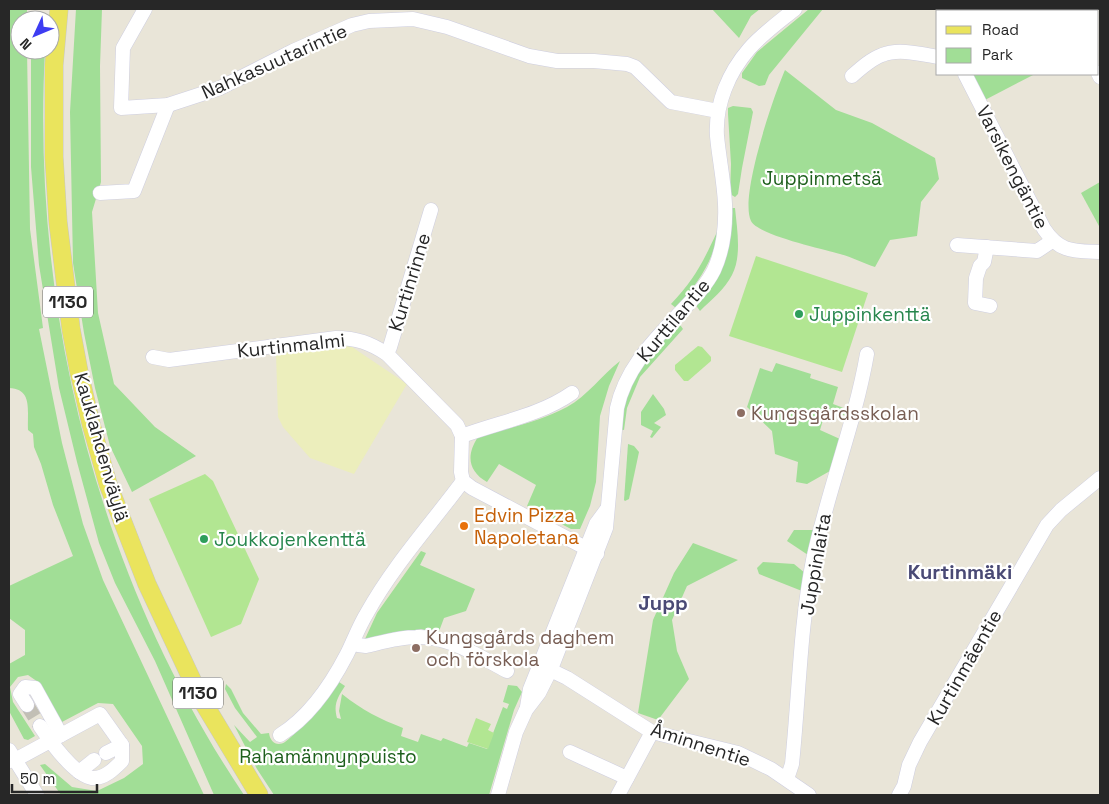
<svg xmlns="http://www.w3.org/2000/svg" width="1109" height="804" font-family="'Space Grotesk',sans-serif">
  <style>
    .green { fill: #a1de96 }
    .sand { fill: #eceebc }
    .pitch { fill: #b2e692 }
    .lines { fill: none; stroke-linecap: round; stroke-linejoin: round }
    .minor-tunnel { stroke: #c2bfb5; stroke-width: 14; stroke-dasharray: 14 7; stroke-linecap: butt }
    .minor-casing { stroke: #cecee0; stroke-width: 15 }
    .major-casing { stroke: #c7c7c7; stroke-width: 19 }
    .minor { stroke: #fff; stroke-width: 14 }
    .major { stroke: #eae45d; stroke-width: 18 }
    .leisure-dot { fill: #2e9e5b; stroke: #fff; stroke-width: 2 }
    .education-dot { fill: #8d6e63; stroke: #fff; stroke-width: 2 }
    .food-dot { fill: #e8710a; stroke: #fff; stroke-width: 2 }
    .labels { text-anchor: middle; stroke-width: 4.5; stroke-linejoin: round; paint-order: stroke }
    .shield { fill: #fff; stroke: #686868; stroke-width: 1 }
    .shield-label { font-size: 18px; font-weight: bold; fill: #272727 }
    .street-label { font-size: 19px; fill: #272727; stroke: #fff }
    .park-label { font-size: 19px; fill: #1d5f1c; stroke: #fff }
    .leisure-label { font-size: 19px; fill: #27864d; stroke: #fff; text-anchor: start }
    .education-label { font-size: 19px; fill: #785e54; stroke: #fff; text-anchor: start }
    .food-label { font-size: 19px; fill: #c56008; stroke: #fff; text-anchor: start }
    .neighbourhood-label { font-size: 20px; font-weight: bold; fill: #4a4a75; stroke: #fff }
  </style>
  <rect width="100%" height="100%" fill="#e9e5d8"/>
  <g class="green">
    <path d="M 9,9 L 27,9 L 27,20 L 20,20 L 20,50 L 27,50 L 30,229 L 43,328 L 39,329 L 62,443 L 83,524 L 103,580 L 204,795 L 61,795 L 40,765 L 45,764 L 72,787 L 97,791 L 124,778 L 143,764 L 142,746 L 113,704 L 98,703 L 62,722 L 38,682 L 28,675 L 18,677 L 10,687 L 13,702 L 35,736 L 28,740 L 24,739 L 9,711 L 9,664 L 25,655 L 25,630 L 9,618 L 9,586 L 73,556 L 53,505 L 41,464 L 34,447 L 33,434 L 28,430 C 27,410 33,389 9,388 Z"/>
    <path d="M 76,9 L 102,9 L 100,66 L 101,182 L 92,212 L 98,313 L 114,384 L 155,427 L 196,456 L 132,492 L 110,446 L 95,388 L 84,333 L 73,263 L 70,112 Z"/>
    <path d="M 712,9 L 760,9 L 751,16 L 739,38 Z"/>
    <path d="M 809,9 L 823,9 L 769,75 L 765,85 L 759,86 L 742,78 L 742,73 L 757,52 Z"/>
    <path d="M 31,50 L 45,50 C 31,312 98,577 244,795 L 214,795 L 155,661 L 115,583 L 99,543 L 77,462 L 59,388 L 39,265 L 31,167 Z"/>
    <path d="M 785,70 L 836,110 L 872,123 L 935,158 L 939,179 L 921,202 L 917,236 L 890,240 L 875,267 C 863,263 852,257 840,254 C 823,249 758,235 751,221 C 739,197 774,95 785,70 Z"/>
    <path d="M 969,74 L 1035,74 L 983,101 Z"/>
    <path d="M 733,106 L 751,108 L 753,112 L 742,168 L 738,194 L 735,197 L 730,194 L 731,164 L 728,114 L 728,108 Z"/>
    <path d="M 1100,182 L 1100,225 L 1099,226 L 1081,193 Z"/>
    <path d="M 732,208 L 735,208 C 737,229 742,256 732,275 C 725,289 711,300 700,311 L 695,304 Z"/>
    <path d="M 717,232 L 719,232 C 711,265 698,283 676,308 L 671,304 C 694,280 703,262 717,232 Z"/>
    <path d="M 678,322 L 683,329 L 640,377 L 627,408 L 624,430 L 619,429 L 622,404 L 638,368 Z"/>
    <path d="M 620,361 L 609,386 L 600,416 L 596,482 L 590,506 L 580,529 L 571,529 L 527,506 L 536,485 L 499,464 L 487,482 C 468,471 466,455 478,437 C 507,428 539,422 567,407 C 587,396 602,375 620,361 Z"/>
    <path d="M 776,363 L 811,374 L 810,378 L 838,387 L 833,404 L 849,410 L 847,416 L 826,410 L 820,430 L 840,439 L 830,471 L 807,484 L 796,482 L 798,462 L 775,454 L 772,431 L 747,407 L 760,368 L 772,372 Z"/>
    <path d="M 653,394 L 664,409 L 666,415 L 654,423 L 661,427 L 652,438 L 650,437 L 653,431 L 641,425 L 641,412 Z"/>
    <path d="M 628,444 L 634,446 L 639,452 L 629,499 L 625,501 L 624,500 Z"/>
    <path d="M 794,530 L 815,530 L 808,555 L 787,541 Z"/>
    <path d="M 693,543 L 738,560 L 687,586 L 672,620 L 677,651 L 689,679 L 658,720 L 638,713 L 653,620 L 674,573 Z"/>
    <path d="M 421,551 L 426,553 L 420,565 L 475,589 L 466,611 L 444,618 L 438,634 L 421,629 L 372,640 L 365,639 L 377,613 Z"/>
    <path d="M 763,562 L 794,564 L 805,573 L 802,591 L 759,574 L 757,568 Z"/>
    <path d="M 336,680 L 345,686 C 338,697 333,704 337,718 L 341,719 L 339,711 L 342,694 C 362,710 380,719 403,728 L 401,736 L 418,742 L 421,734 L 441,741 L 443,738 L 467,747 L 469,743 L 487,749 L 503,707 L 507,709 L 509,704 L 503,702 L 508,685 L 517,686 L 522,692 L 514,710 L 489,795 L 274,795 L 257,769 L 234,725 L 250,742 L 257,737 L 235,708 L 225,689 L 226,684 L 231,689 L 243,713 L 261,734 L 269,733 C 270,742 277,747 285,742 C 300,732 324,696 336,680 Z"/>
  </g>
  <path class="sand" d="M 342,345 L 352,347 L 407,384 L 354,474 L 310,458 L 283,427 L 278,417 L 276,354 Z"/>
  <g class="pitch">
    <path d="M 756,256 L 868,293 L 842,372 L 729,336 Z"/>
    <path d="M 698,346 L 702,347 L 711,357 L 711,361 L 688,381 L 684,381 L 675,370 L 675,365 Z"/>
    <path d="M 205,474 L 213,481 L 259,579 L 241,624 L 211,637 L 149,499 Z"/>
    <path d="M 476,718 L 491,724 L 488,730 L 494,733 L 488,749 L 467,742 Z"/>
  </g>
  <g class="lines">
    <path class="minor-tunnel" d="M 27,705 L 40,726"/>
    <defs>
      <g id="minor">
        <path d="M 145,9 L 123,48 L 121,108 L 168,105 L 220,88 L 293,51 L 352,25 L 369,21 L 413,19 L 447,27 L 529,56 L 557,61 L 594,61 L 627,64 L 635,67 L 671,102 L 718,111"/>
        <path d="M 1065,9 L 1066,11"/>
        <path d="M 974,11 L 974,10"/>
        <path d="M 1098,73 L 1100,77"/>
        <path d="M 965,74 L 1044,229 C 1060,253 1074,251 1100,252"/>
        <path d="M 852,76 C 861,68 871,59 882,55 C 898,48 921,54 938,57"/>
        <path d="M 100,193 L 134,191 L 168,105"/>
        <path d="M 957,245 L 1037,251 L 1052,241"/>
        <path d="M 987,247 L 984,262 L 980,266 L 976,278 L 975,303 L 990,306"/>
        <path d="M 387,354 L 390,347 L 431,210"/>
        <path d="M 153,357 L 169,360 L 336,338 C 357,338 370,343 387,354 L 457,425 L 462,436 L 461,472 L 463,481 L 472,488 L 597,554"/>
        <path d="M 462,436 C 499,422 539,416 572,393"/>
        <path d="M 353,642 L 358,645 L 366,646 C 383,642 400,637 416,637 C 447,635 480,657 507,671"/>
        <path d="M 540,665 L 567,678 L 652,732 L 738,753 L 771,769 L 809,795"/>
        <path d="M 27,705 L 20,694 L 25,687 L 35,688 L 61,735"/>
        <path d="M 527,707 L 530,689 L 596,524 L 607,509"/>
        <path d="M 280,735 C 309,717 332,683 347,654 C 354,640 359,626 367,613 C 393,566 431,524 463,481"/>
        <path d="M 9,750 L 37,795"/>
        <path d="M 570,752 L 627,778"/>
        <path d="M 106,753 L 122,745"/>
        <path d="M 9,761 L 15,760 L 100,714 L 122,745 L 122,761 C 114,769 104,779 92,778 C 74,775 50,741 40,726"/>
        <path d="M 79,772 L 94,760"/>
        <path d="M 787,779 L 792,764 C 799,696 800,626 813,560 C 828,490 855,423 867,354"/>
        <path d="M 498,795 L 516,732 L 526,710 L 539,693 L 551,669 L 606,528 L 617,408 C 625,371 650,344 676,317 C 689,303 705,288 714,270 C 724,248 726,227 725,204 C 724,181 719,158 717,136 C 715,104 729,72 749,49 C 762,34 780,21 795,9"/>
        <path d="M 618,795 L 652,732"/>
        <path d="M 899,795 L 904,786 L 909,765 L 920,742 L 1047,525 L 1061,510 L 1100,478"/>
      </g>
      <path id="major" d="M 59,9 L 54,65 L 54,157 L 58,222 L 71,329 L 79,372 L 91,424 L 108,484 L 147,584 L 200,697 L 259,795"/>
    </defs>
    <use href="#minor" class="minor-casing"/>
    <use href="#major" class="major-casing"/>
    <use href="#minor" class="minor"/>
    <use href="#major" class="major"/>
  </g>
  <g class="leisure-dot">
    <circle cx="799" cy="314" r="5"/>
    <circle cx="204" cy="539" r="5"/>
  </g>
  <g class="education-dot">
    <circle cx="741" cy="413" r="5"/>
    <circle cx="416" cy="648" r="5"/>
  </g>
  <circle class="food-dot" cx="464" cy="526" r="5"/>
  <g class="labels">
    <g class="shield">
      <rect x="43" y="286.5" width="50" height="31" rx="4"/>
      <rect x="173" y="677.5" width="50" height="31" rx="4"/>
    </g>
    <g class="shield-label">
      <text x="68" y="308">1130</text>
      <text x="198" y="699">1130</text>
    </g>
    <g class="street-label">
      <text transform="translate(274 61) rotate(-24)" y="7">Nahkasuutarintie</text>
      <text transform="translate(1013 167) rotate(63)" y="7">Varsikengäntie</text>
      <text transform="translate(409 282) rotate(-73)" y="7">Kurtinrinne</text>
      <text transform="translate(673 320) rotate(-50)" y="7">Kurttilantie</text>
      <text transform="translate(291 345) rotate(-6)" y="7">Kurtinmalmi</text>
      <text transform="translate(102 447) rotate(74)" y="7">Kauklahdenväylä</text>
      <text transform="translate(815 564) rotate(-80)" y="7">Juppinlaita</text>
      <text transform="translate(964 667) rotate(-60)" y="7">Kurtinmäentie</text>
      <text transform="translate(701 744) rotate(18)" y="7">Åminnentie</text>
    </g>
    <g class="park-label">
      <text x="822" y="185">Juppinmetsä</text>
      <text x="328" y="763">Rahamännynpuisto</text>
    </g>
    <g class="leisure-label">
      <text x="809" y="321">Juppinkenttä</text>
      <text x="214" y="546">Joukkojenkenttä</text>
    </g>
    <g class="education-label">
      <text x="751" y="420">Kungsgårdsskolan</text>
      <text x="426" y="644">Kungsgårds daghem<tspan x="426" dy="22">och förskola</tspan></text>
    </g>
    <g class="food-label">
      <text x="474" y="522">Edvin Pizza<tspan x="474" dy="22">Napoletana</tspan></text>
    </g>
    <g class="neighbourhood-label">
      <text x="960" y="579">Kurtinmäki</text>
      <text x="663" y="610">Jupp</text>
    </g>
  </g>
  <rect width="1109" height="804" fill="none" stroke="#272727" stroke-width="20"/>
  <rect x="936" y="10" width="162" height="65" fill="#ffffff" stroke="#a9a9a9"/>
  <rect x="946" y="26" width="25" height="8" fill="#eae45d" stroke="#a9a9a9"/>
  <text x="982" y="35" font-size="15" fill="#272727">Road</text>
  <rect x="946" y="48" width="25" height="15" fill="#a1de96" stroke="#a9a9a9"/>
  <text x="982" y="60" font-size="15" fill="#272727">Park</text>
  <g transform="translate(35 35) rotate(226)"><circle r="24" fill="#ffffff" stroke="#a9a9a9"/>
  <path d="M0-4L9 19L0 12L-9 19Z" fill="#3e3df2"/>
  <text y="-8" font-size="14" font-weight="bold" text-anchor="middle" fill="#272727">N</text>
  </g>
  <path d="M12 784v8h85v-8" fill="none" stroke="#272727" stroke-width="2.5"/>
  <text x="20" y="784" font-size="15" fill="#272727" stroke="#ffffff" stroke-width="4" paint-order="stroke">50 m</text>
</svg>
